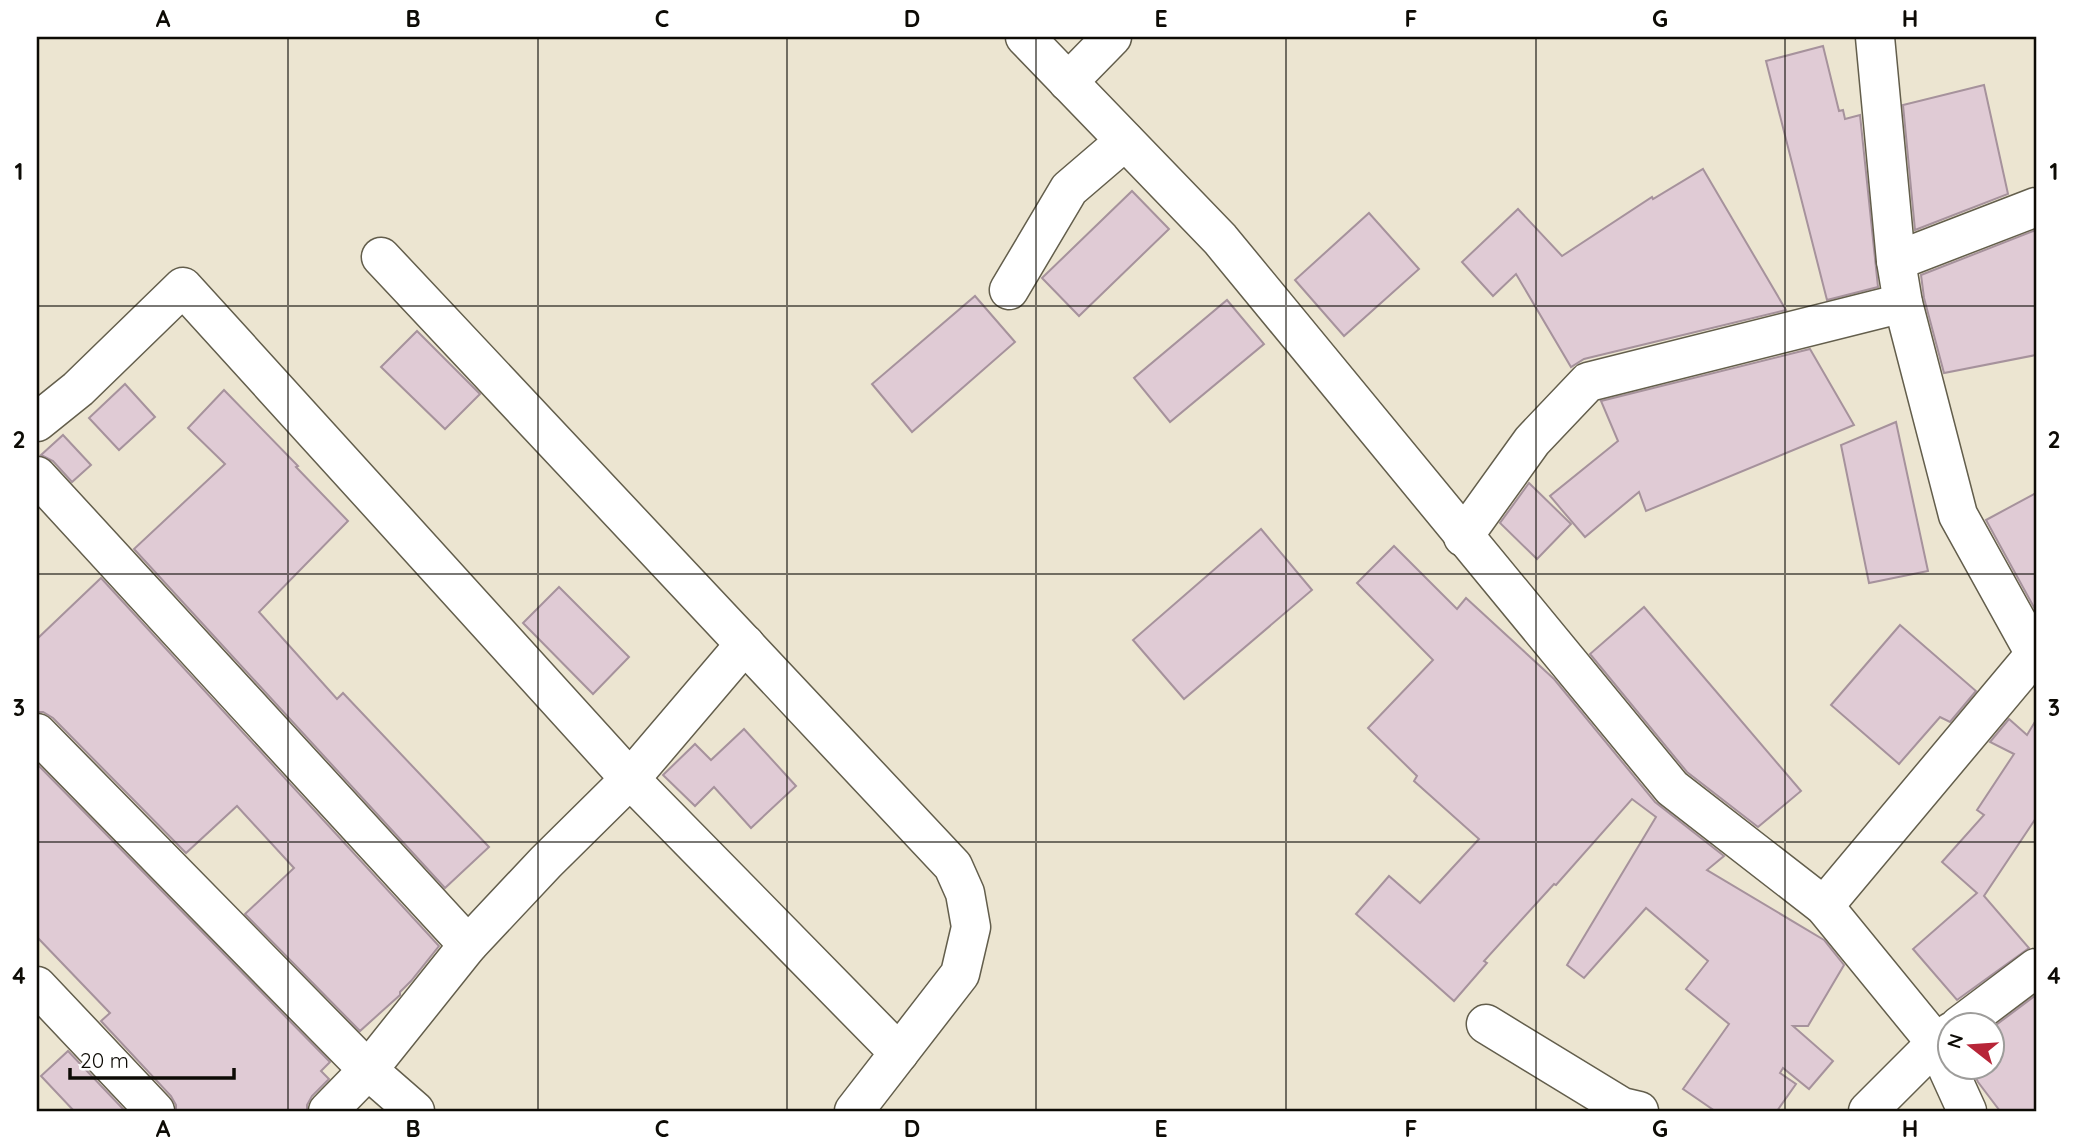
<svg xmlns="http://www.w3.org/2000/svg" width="2073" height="1148" font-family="Quicksand,sans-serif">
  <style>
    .building { fill: #e0cbd5; stroke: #a6929c; stroke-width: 2 }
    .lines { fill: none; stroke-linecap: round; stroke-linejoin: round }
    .minor-casing { stroke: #635e4c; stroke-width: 41 }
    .minor { stroke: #fff; stroke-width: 38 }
    .grid { fill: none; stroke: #0d0b05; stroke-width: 2; stroke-opacity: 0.55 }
    .neatline { fill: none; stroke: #0d0b05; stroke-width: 2.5 }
    .grid-label { font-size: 23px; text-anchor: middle; font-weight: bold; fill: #0d0b05 }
  </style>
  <rect width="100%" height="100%" fill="#ece5d1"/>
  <g class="building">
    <path d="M 1823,46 L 1839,111 L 1843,110 L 1845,119 L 1860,115 L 1878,287 L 1827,300 L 1766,61 Z"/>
    <path d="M 1984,85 L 2008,194 L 1915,230 L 1903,105 Z"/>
    <path d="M 1703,169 L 1786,310 L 1584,359 L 1571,367 L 1516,274 L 1493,296 L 1462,262 L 1518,209 L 1562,256 L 1652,197 L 1653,199 Z"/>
    <path d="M 1132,191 L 1169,229 L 1079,316 L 1042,278 Z"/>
    <path d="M 1369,213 L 1419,269 L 1344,336 L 1295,280 Z"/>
    <path d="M 2036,230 L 2036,355 L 1944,373 L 1924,298 L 1921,275 Z"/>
    <path d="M 975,296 L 1015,342 L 912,432 L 872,384 Z"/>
    <path d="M 1227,300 L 1264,344 L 1170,422 L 1134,378 Z"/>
    <path d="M 417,331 L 480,394 L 445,429 L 381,367 Z"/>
    <path d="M 1810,349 L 1854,425 L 1646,511 L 1639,492 L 1585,537 L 1550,496 L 1618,441 L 1601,401 Z"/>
    <path d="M 125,384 L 155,417 L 119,450 L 89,418 Z"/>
    <path d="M 224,390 L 298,466 L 296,467 L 348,521 L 259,612 L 337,699 L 343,693 L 489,847 L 445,888 L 134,549 L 225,464 L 188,428 Z"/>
    <path d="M 1896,422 L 1928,571 L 1869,583 L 1841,445 Z"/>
    <path d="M 63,435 L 91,465 L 72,482 L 53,461 L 41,455 Z"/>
    <path d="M 1529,483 L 1571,524 L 1537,559 L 1500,523 Z"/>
    <path d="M 2036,493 L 2036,611 L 1986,520 Z"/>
    <path d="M 1261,529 L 1312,590 L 1184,699 L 1133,640 Z"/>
    <path d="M 1394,546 L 1457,609 L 1466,598 L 1554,679 L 1655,802 L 1724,856 L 1707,870 L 1824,940 L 1844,965 L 1808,1026 L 1793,1026 L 1833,1061 L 1809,1089 L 1783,1068 L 1780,1073 L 1796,1084 L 1777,1111 L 1715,1111 L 1683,1089 L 1729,1024 L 1686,989 L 1708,961 L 1646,908 L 1584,978 L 1567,965 L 1656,817 L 1632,799 L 1556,885 L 1554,884 L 1484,961 L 1487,963 L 1454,1001 L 1356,914 L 1389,876 L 1420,903 L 1479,839 L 1414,781 L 1417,776 L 1368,728 L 1433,660 L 1357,583 Z"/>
    <path d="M 101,578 L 439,946 L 411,981 L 400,992 L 400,995 L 360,1031 L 245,914 L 294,868 L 237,806 L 186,853 L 53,718 L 43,712 L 37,712 L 37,639 Z"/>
    <path d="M 559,587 L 629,657 L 593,694 L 523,623 Z"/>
    <path d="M 1644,607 L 1801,791 L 1758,827 L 1687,772 L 1590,654 Z"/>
    <path d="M 1900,625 L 1976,691 L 1950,722 L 1940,717 L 1899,764 L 1831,705 Z"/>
    <path d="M 2009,719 L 2027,735 L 2036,720 L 2036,818 L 1984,896 L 2029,948 L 1957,1000 L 1913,949 L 1977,893 L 1942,862 L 1984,815 L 1977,810 L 2014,754 L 1990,742 Z"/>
    <path d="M 744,729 L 796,786 L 751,828 L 714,787 L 695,806 L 663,775 L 695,744 L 711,760 Z"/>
    <path d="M 37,764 L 330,1062 L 321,1071 L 329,1079 L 312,1096 L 307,1105 L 307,1111 L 176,1111 L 176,1105 L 171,1096 L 101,1021 L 110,1013 L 37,937 Z"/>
    <path d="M 2036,995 L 2036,1111 L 2000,1111 L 1978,1082 L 1971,1068 L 1992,1068 L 1992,1028 Z"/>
    <path d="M 68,1051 L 125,1111 L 74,1111 L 41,1076 Z"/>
  </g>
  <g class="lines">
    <defs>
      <g id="minor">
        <path d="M 1025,37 L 1220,239 L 1672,788 L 1824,906 L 1936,1043 L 1967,1111"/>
        <path d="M 1875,37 L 1896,261 L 1903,303 L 1958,515 L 2035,654"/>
        <path d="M 1068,82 L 1112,37"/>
        <path d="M 381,257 L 953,866 L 965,893 L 971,927 L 960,974 L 854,1111"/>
        <path d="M 1896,261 L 2036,207"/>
        <path d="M 1009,290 L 1069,189 L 1125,141"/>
        <path d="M 37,422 L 78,389 L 183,287 L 630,779 L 899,1053"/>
        <path d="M 37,476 L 468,945"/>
        <path d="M 1463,537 L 1532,441 L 1588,382 L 1903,303"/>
        <path d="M 37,733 L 368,1070 L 415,1111"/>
        <path d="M 1824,906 L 2036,653"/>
        <path d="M 37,986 L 155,1111"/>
        <path d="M 1486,1024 L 1622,1107 L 1639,1111"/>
        <path d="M 1959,1026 L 2036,968"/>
        <path d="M 328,1111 L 368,1070 L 468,945 L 546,862 L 630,779 L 745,644"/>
        <path d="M 1868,1111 L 1936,1043 L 1951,1032"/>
      </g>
    </defs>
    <use href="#minor" class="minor-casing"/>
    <use href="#minor" class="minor"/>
  </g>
  <path class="grid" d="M 288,37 L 288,1111M 538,37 L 538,1111M 787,37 L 787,1111M 1036,37 L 1036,1111M 1286,37 L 1286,1111M 1536,37 L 1536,1111M 1785,37 L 1785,1111M 37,306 L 2036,306M 37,574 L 2036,574M 37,842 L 2036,842"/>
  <rect width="2073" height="1148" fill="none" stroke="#ffffff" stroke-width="77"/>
  <g transform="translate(1971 1046) rotate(287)"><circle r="33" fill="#ffffff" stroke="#9e9d9b" stroke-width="2"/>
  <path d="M0-5L12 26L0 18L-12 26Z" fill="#b72538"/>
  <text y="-10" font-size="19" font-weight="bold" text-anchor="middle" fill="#0d0b05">N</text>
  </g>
  <path d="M70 1068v10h164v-10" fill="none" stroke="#0d0b05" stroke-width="3.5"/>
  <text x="80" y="1068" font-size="21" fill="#0d0b05" stroke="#ffffff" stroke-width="5" paint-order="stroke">20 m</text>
  <rect x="38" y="38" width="1997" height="1072" class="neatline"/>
  <g class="grid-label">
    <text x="163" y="27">A</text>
    <text x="413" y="27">B</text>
    <text x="662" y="27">C</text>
    <text x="912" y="27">D</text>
    <text x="1161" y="27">E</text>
    <text x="1411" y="27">F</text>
    <text x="1660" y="27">G</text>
    <text x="1910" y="27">H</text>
    <text x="19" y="180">1</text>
    <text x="2054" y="180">1</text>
    <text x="19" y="448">2</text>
    <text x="2054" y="448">2</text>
    <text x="19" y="716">3</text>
    <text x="2054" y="716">3</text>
    <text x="19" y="984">4</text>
    <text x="2054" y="984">4</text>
    <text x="163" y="1137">A</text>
    <text x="413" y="1137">B</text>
    <text x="662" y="1137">C</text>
    <text x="912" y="1137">D</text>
    <text x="1161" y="1137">E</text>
    <text x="1411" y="1137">F</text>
    <text x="1660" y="1137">G</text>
    <text x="1910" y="1137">H</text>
  </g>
</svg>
